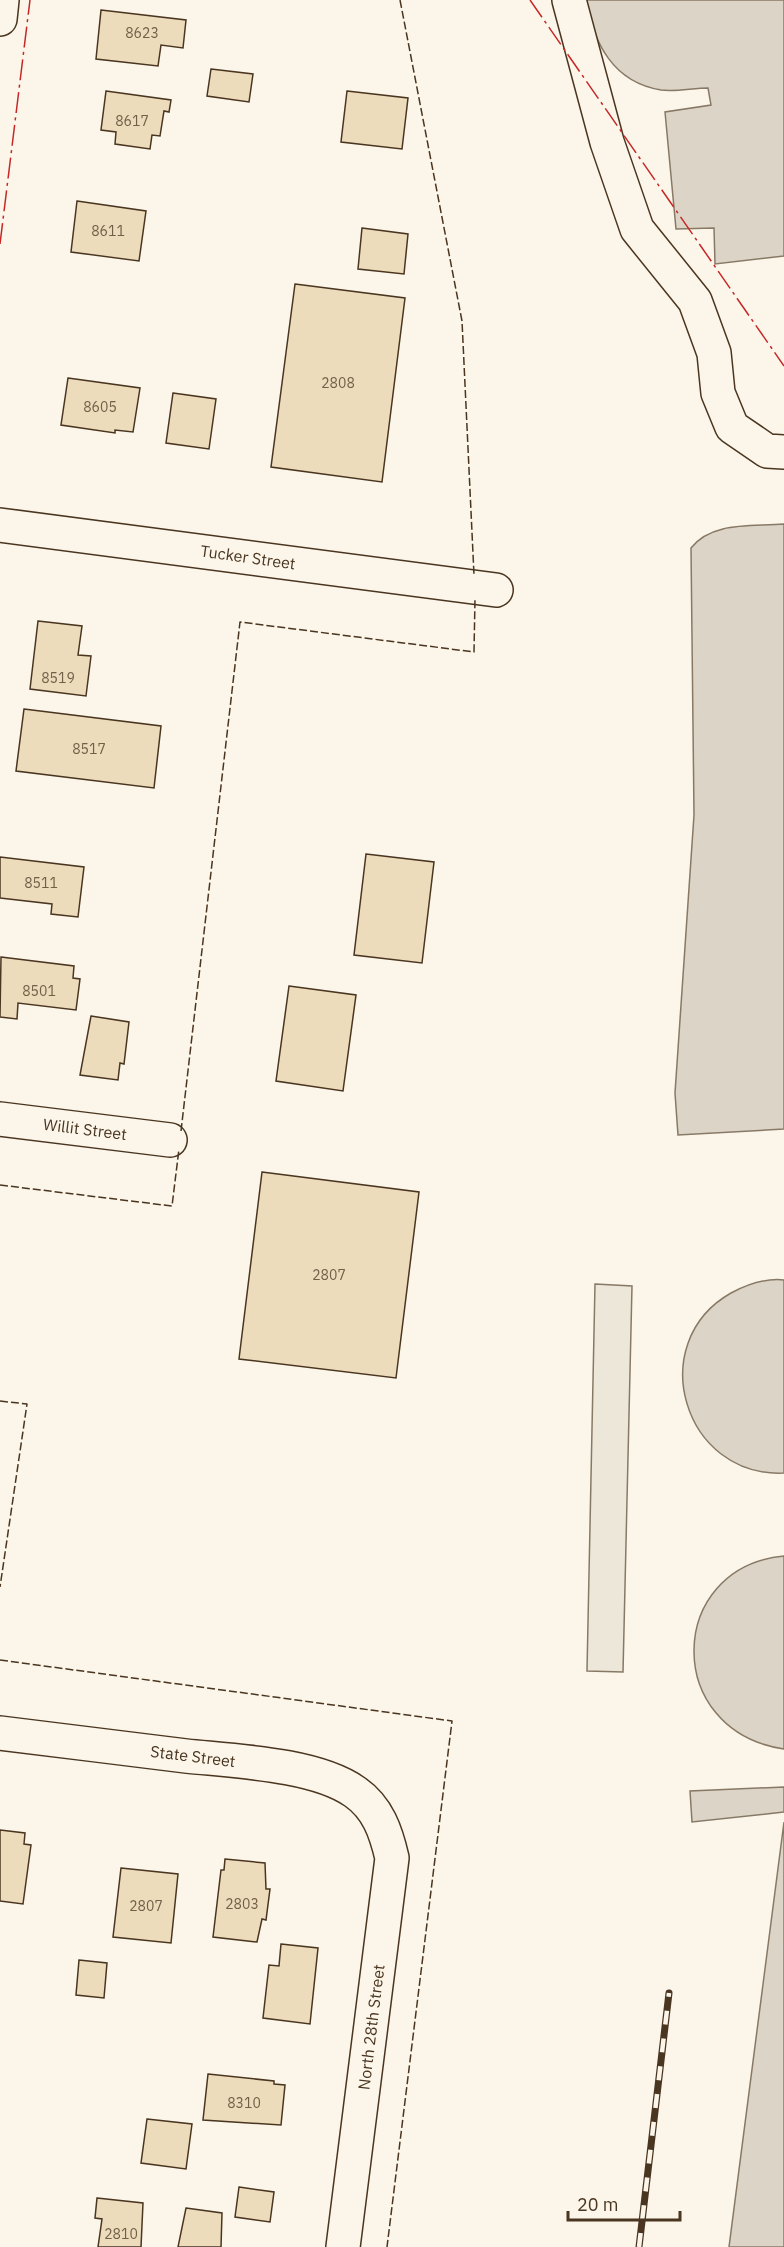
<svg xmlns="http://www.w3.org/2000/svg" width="784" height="2247" font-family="'IBM Plex Sans',sans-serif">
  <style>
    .parking { fill: #ede7d9; stroke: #887966; stroke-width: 1.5 }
    .water { fill: #dcd4c6; stroke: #887966; stroke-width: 1.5 }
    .building { fill: #ecdcbc; stroke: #4a3520; stroke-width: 1.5 }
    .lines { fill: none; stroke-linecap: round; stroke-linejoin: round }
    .minor-casing { stroke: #4a3520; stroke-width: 36 }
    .minor { stroke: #fbf6e9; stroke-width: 33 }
    .rail-casing { stroke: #4a3520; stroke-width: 7 }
    .rail { stroke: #fbf6e9; stroke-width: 4.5; stroke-dasharray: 14; stroke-linecap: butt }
    .fence { stroke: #4a3520; stroke-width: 1.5; stroke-dasharray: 8 3; stroke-linecap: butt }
    .power { stroke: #c62828; stroke-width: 1.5; stroke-dasharray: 21 4.5 3 4.5; stroke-linecap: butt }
    .labels { text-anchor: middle; stroke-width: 4.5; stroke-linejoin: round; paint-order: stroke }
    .number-label { font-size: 14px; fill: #725f47 }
    .street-label { font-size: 16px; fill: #4a3520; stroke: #fbf6e9 }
  </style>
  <rect width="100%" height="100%" fill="#fbf6e9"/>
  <path class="parking" d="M 595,1284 L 632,1286 L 623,1672 L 587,1671 Z"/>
  <g class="water">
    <path d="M 584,0 L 784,0 L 784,256 L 715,264 L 714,228 L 676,229 L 665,112 L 711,105 L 708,88 C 693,88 676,92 661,90 C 612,82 595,43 584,0 Z"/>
    <path d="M 784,524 L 784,1129 L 678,1135 L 675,1093 L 694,815 L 691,548 C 712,521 752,527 784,524 Z"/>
    <path d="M 784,1280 L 784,1473 C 684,1478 643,1343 731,1293 C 746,1285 766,1278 784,1280 Z"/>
    <path d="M 784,1556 L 784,1749 C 662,1731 666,1567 784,1556 Z"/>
    <path d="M 784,1787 L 784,1812 L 692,1822 L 690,1791 Z"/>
    <path d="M 784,1822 L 784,2247 L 729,2247 Z"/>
  </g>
  <g class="building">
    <path d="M 101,10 L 186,20 L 183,48 L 161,45 L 158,66 L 96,59 Z"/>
    <path d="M 211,69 L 253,74 L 249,102 L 207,96 Z"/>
    <path d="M 106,91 L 171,100 L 169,112 L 164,111 L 160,136 L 152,135 L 150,149 L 115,144 L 116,132 L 101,130 Z"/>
    <path d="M 347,91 L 408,98 L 402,149 L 341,142 Z"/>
    <path d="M 77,201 L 146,211 L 139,261 L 71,252 Z"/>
    <path d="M 362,228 L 408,234 L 404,274 L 358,269 Z"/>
    <path d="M 295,284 L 405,298 L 382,482 L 271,467 Z"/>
    <path d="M 68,378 L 140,388 L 133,432 L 115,430 L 115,433 L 61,425 Z"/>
    <path d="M 173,393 L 216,399 L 209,449 L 166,443 Z"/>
    <path d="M 38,621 L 82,626 L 78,655 L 91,656 L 86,696 L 30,689 Z"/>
    <path d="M 24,709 L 161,726 L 154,788 L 16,771 Z"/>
    <path d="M 366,854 L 434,862 L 422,963 L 354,955 Z"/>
    <path d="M 0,857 L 84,867 L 78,917 L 51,914 L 52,904 L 0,898 Z"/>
    <path d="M 1,957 L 74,966 L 73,978 L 80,979 L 76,1010 L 18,1003 L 17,1019 L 0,1017 Z"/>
    <path d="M 289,986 L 356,995 L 343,1091 L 276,1081 Z"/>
    <path d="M 91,1016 L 129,1022 L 124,1064 L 120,1063 L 118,1080 L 80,1075 Z"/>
    <path d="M 262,1172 L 419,1192 L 396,1378 L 239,1359 Z"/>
    <path d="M 0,1830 L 25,1833 L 24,1844 L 31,1845 L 23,1904 L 0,1901 Z"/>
    <path d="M 225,1859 L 265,1863 L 266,1889 L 270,1889 L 266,1920 L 262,1919 L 257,1942 L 213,1937 L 221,1870 L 224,1870 Z"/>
    <path d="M 121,1868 L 178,1874 L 171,1943 L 113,1937 Z"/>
    <path d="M 281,1944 L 318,1948 L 310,2024 L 263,2018 L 269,1965 L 279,1966 Z"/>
    <path d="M 79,1960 L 107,1963 L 104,1998 L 76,1995 Z"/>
    <path d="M 208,2074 L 274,2081 L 274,2084 L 285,2085 L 281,2125 L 203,2120 Z"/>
    <path d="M 147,2119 L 192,2124 L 186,2169 L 141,2163 Z"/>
    <path d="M 239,2187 L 274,2192 L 270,2222 L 235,2217 Z"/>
    <path d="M 97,2198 L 143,2203 L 141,2247 L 98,2247 L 102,2219 L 95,2218 Z"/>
    <path d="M 186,2208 L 222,2213 L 221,2247 L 178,2247 Z"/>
  </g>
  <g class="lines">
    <defs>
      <g id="minor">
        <path d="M 569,0 L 607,142 L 637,229 L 695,301 L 714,353 L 718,393 L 732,427 L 767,451 L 784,452"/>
        <path d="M 0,19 L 2,0"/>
        <path d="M 0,525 L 496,590"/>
        <path d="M 0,1119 L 170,1140"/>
        <path d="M 0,1733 C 62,1741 124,1748 186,1756 C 234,1761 316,1764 355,1792 C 378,1808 386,1832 392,1858 L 343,2247"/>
      </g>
    </defs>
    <use href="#minor" class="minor-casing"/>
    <use href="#minor" class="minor"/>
    <defs>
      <path id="rail" d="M 639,2247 L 669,1993"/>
    </defs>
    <use href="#rail" class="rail-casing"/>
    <use href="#rail" class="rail"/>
    <g class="fence">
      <path d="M 400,0 L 462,321 L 474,575"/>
      <path d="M 181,1131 L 240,622 L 474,652 L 475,599"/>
      <path d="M 0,1185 L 172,1206 L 179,1149"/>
      <path d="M 0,1401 L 27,1404 L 0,1587"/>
      <path d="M 0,1660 L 452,1721 L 387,2247"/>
    </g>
    <g class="power">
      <path d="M 530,0 L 784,366"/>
      <path d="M 0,244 L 30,0"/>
    </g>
  </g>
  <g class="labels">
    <g class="number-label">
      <text x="142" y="38">8623</text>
      <text x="132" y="126">8617</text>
      <text x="108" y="236">8611</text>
      <text x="338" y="388">2808</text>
      <text x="100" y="412">8605</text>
      <text x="58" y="683">8519</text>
      <text x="89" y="754">8517</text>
      <text x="41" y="888">8511</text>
      <text x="39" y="996">8501</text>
      <text x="329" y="1280">2807</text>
      <text x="242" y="1909">2803</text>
      <text x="146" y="1911">2807</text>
      <text x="244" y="2108">8310</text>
      <text x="121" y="2239">2810</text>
    </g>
    <g class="street-label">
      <text transform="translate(248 557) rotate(8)" y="6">Tucker Street</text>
      <text transform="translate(85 1129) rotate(7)" y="6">Willit Street</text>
      <text transform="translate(193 1756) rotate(7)" y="6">State Street</text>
      <text transform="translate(371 2027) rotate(-83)" y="6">North 28th Street</text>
    </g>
  </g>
  <path d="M568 2211v9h112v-9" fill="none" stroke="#4a3520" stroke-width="3"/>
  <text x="577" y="2211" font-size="18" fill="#4a3520" stroke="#fbf6e9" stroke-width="4.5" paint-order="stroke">20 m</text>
</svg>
